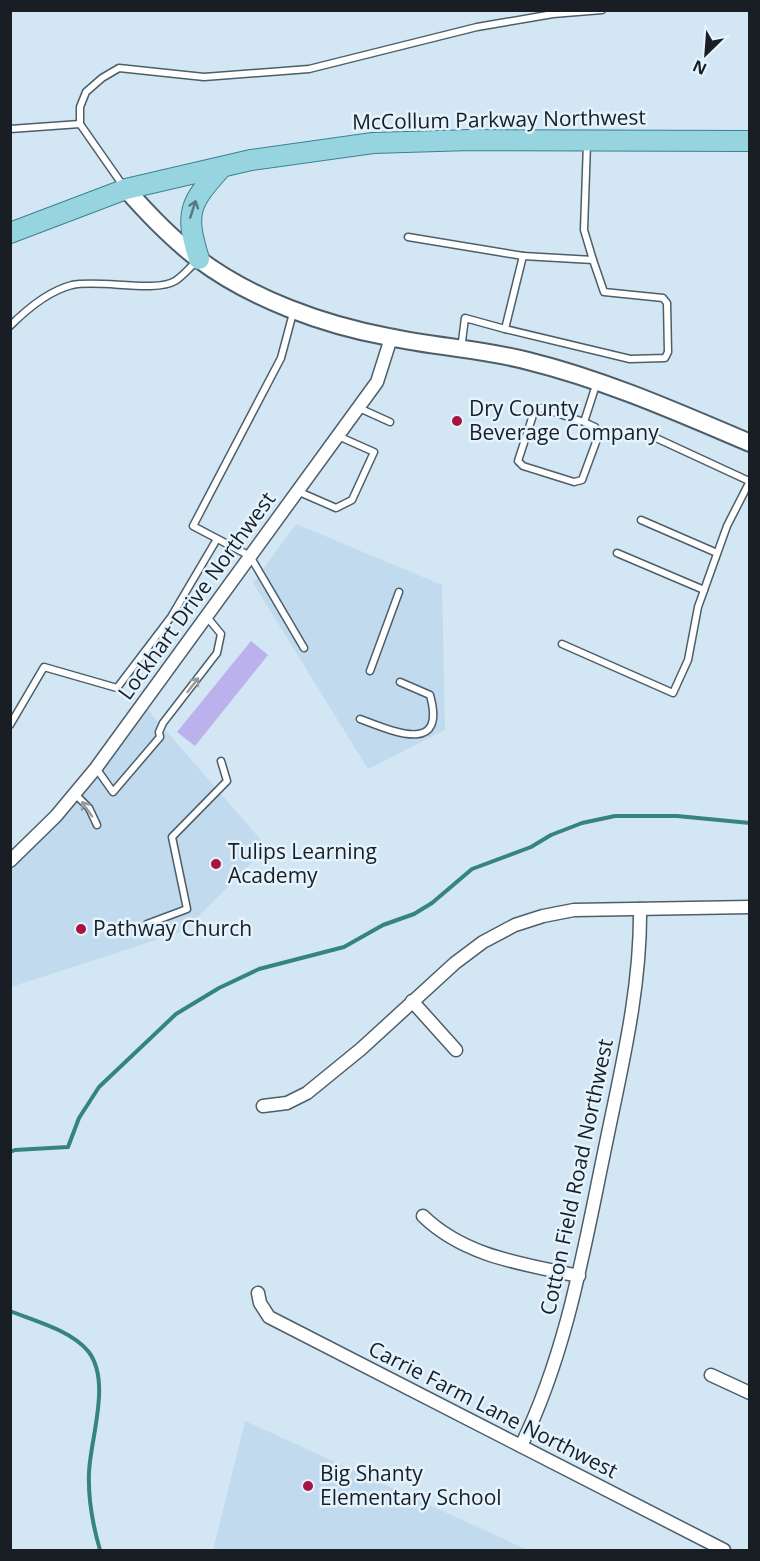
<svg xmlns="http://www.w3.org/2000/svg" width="760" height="1561" font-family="'Open Sans',sans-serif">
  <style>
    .built { fill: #c2daed }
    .green { fill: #bbb1ed }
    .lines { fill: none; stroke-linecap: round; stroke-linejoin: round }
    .stream { stroke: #35847e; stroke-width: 4 }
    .lane-casing { stroke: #4d5e69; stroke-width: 9 }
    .street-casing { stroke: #4d5e69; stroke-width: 15 }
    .secondary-casing { stroke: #4d5e69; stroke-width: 20 }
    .primary-casing { stroke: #3c8190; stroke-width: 22 }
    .lane { stroke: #fff; stroke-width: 6 }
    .street { stroke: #fff; stroke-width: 12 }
    .secondary { stroke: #fff; stroke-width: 16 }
    .primary { stroke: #96d4e0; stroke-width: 20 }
    .oneway { stroke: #577982 }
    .oneway2 { stroke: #979a9c }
    .poi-dot { fill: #a91342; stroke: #e4f3fe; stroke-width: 2 }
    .labels { text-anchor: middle; stroke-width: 5; stroke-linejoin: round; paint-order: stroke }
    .street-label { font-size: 21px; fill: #181e23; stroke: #e4f3fe }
    .poi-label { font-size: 21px; fill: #181e23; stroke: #e4f3fe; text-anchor: start }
  </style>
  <rect width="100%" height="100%" fill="#d3e6f4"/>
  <g class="built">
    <path d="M 296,524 L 442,585 L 445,730 L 368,769 L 253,583 Z"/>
    <path d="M 147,709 L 267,847 L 184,931 L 11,987 L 11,867 L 74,805 Z"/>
    <path d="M 245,1421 L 528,1550 L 213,1550 Z"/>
  </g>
  <path class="green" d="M 251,641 L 268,655 L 195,746 L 177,732 Z"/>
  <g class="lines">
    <g class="stream">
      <path d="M 10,1152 L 15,1150 L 68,1147 L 79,1118 L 99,1087 L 176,1014 L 219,988 L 259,969 L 344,947 L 383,925 L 414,914 L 432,903 L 472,869 L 531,847 L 551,835 L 582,823 L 615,816 L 677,816 L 750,823"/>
      <path d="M 10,1311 C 35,1321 70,1330 88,1351 C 112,1381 90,1439 89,1473 C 88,1499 93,1526 100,1550"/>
    </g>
    <defs>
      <g id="lane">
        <path d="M 80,124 L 80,107 L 86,92 L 102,78 L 119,68 L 204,77 L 309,69 L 477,27 L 553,14 L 602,10"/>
        <path d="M 10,129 L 80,124 L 124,187"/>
        <path d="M 408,237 L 523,256"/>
        <path d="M 293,313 L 281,358 L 193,526 L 250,556 L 304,648"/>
        <path d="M 10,326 C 27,309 48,291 72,285 C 99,279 155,293 175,281 C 183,276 189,268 196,262"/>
        <path d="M 505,329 L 630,359 L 665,358 L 668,352 L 667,303 L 663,298 L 604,292 L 593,260"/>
        <path d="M 461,349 L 465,318 L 505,329 L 523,256 L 593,260 L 584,230 L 587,143"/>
        <path d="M 359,408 L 390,422"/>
        <path d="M 584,422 L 595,427 L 599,434 L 582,480 L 574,482 L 523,466 L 518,461 L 534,412 L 541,408 L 584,422 L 597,382"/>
        <path d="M 656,438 L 749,481"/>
        <path d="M 297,491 L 336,508 L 352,500 L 374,452 L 338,436"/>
        <path d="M 641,520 L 717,553"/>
        <path d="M 617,553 L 704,590"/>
        <path d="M 562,644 L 673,693 L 688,660 L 698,607 L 727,526 L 750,481"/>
        <path d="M 370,671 L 399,592"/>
        <path d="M 360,719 C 392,731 447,756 430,695 L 400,682"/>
        <path d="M 10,725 L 44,667 L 117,688 L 171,617 L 217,539"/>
        <path d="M 96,768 L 113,792 L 160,737 L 159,732 L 163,723 L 217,653 L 221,634 L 207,617"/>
        <path d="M 75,794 L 89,808 L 97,825"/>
        <path d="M 147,924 L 187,909 L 172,837 L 227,781 L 221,761"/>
      </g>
      <g id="street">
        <path d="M 10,861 L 56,816 L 96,768 L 377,382 L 391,338"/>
        <path d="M 412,1001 L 456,1050"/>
        <path d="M 263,1106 L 287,1103 L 307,1093 L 361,1049 L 455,963 L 483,942 L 515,925 L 543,916 L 574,910 L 750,907"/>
        <path d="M 423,1216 C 465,1257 524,1264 579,1276"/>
        <path d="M 258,1293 L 260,1303 L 269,1317 L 724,1550"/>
        <path d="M 711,1375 L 750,1393"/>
        <path d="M 521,1446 C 567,1352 584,1249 605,1148 C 621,1069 641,990 640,909"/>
      </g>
      <path id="secondary" d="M 126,189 C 148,214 171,238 197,258 C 251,299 324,325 389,337 C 435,347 483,349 528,361 C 605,380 677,412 750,443"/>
      <g id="primary">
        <path d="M 10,233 L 126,189 L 251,160 L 373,143 L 471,140 L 750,141"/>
        <path d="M 199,259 C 184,211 190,203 222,167"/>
      </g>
    </defs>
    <use href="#lane" class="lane-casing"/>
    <use href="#street" class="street-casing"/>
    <use href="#secondary" class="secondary-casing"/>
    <use href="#primary" class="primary-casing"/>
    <use href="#lane" class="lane"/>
    <use href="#street" class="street"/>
    <use href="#secondary" class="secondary"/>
    <use href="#primary" class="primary"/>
  </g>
  <defs><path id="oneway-shaft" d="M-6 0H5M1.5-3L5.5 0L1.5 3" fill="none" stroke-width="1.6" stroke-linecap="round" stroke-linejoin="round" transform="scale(1.5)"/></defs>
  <use class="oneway" href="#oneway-shaft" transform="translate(193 209) rotate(-72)"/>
  <g class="oneway2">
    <use href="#oneway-shaft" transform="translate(193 685) rotate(-52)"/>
    <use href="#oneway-shaft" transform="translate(87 809) rotate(-125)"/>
  </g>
  <g class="poi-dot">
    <circle cx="457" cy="421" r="6"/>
    <circle cx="216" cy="864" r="6"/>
    <circle cx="81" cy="929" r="6"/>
    <circle cx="308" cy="1486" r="6"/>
  </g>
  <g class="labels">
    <g class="street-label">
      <text transform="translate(499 120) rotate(-1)" y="7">McCollum Parkway Northwest</text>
      <text transform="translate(197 596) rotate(-54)" y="7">Lockhart Drive Northwest</text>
      <text transform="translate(577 1177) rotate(-78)" y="7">Cotton Field Road Northwest</text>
      <text transform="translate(493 1410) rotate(27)" y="7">Carrie Farm Lane Northwest</text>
    </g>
    <g class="poi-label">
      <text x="469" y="416">Dry County<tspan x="469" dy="24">Beverage Company</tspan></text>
      <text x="228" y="859">Tulips Learning<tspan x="228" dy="24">Academy</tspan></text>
      <text x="93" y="936">Pathway Church</text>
      <text x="320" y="1481">Big Shanty<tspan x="320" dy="24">Elementary School</tspan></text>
    </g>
  </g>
  <rect width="760" height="1561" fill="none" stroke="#181e23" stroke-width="24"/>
  <g transform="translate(706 54) rotate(205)" stroke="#e4f3fe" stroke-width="4.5" paint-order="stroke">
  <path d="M0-4.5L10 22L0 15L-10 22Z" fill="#181e23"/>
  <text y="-9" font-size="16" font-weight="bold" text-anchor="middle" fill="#181e23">N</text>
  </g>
</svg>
